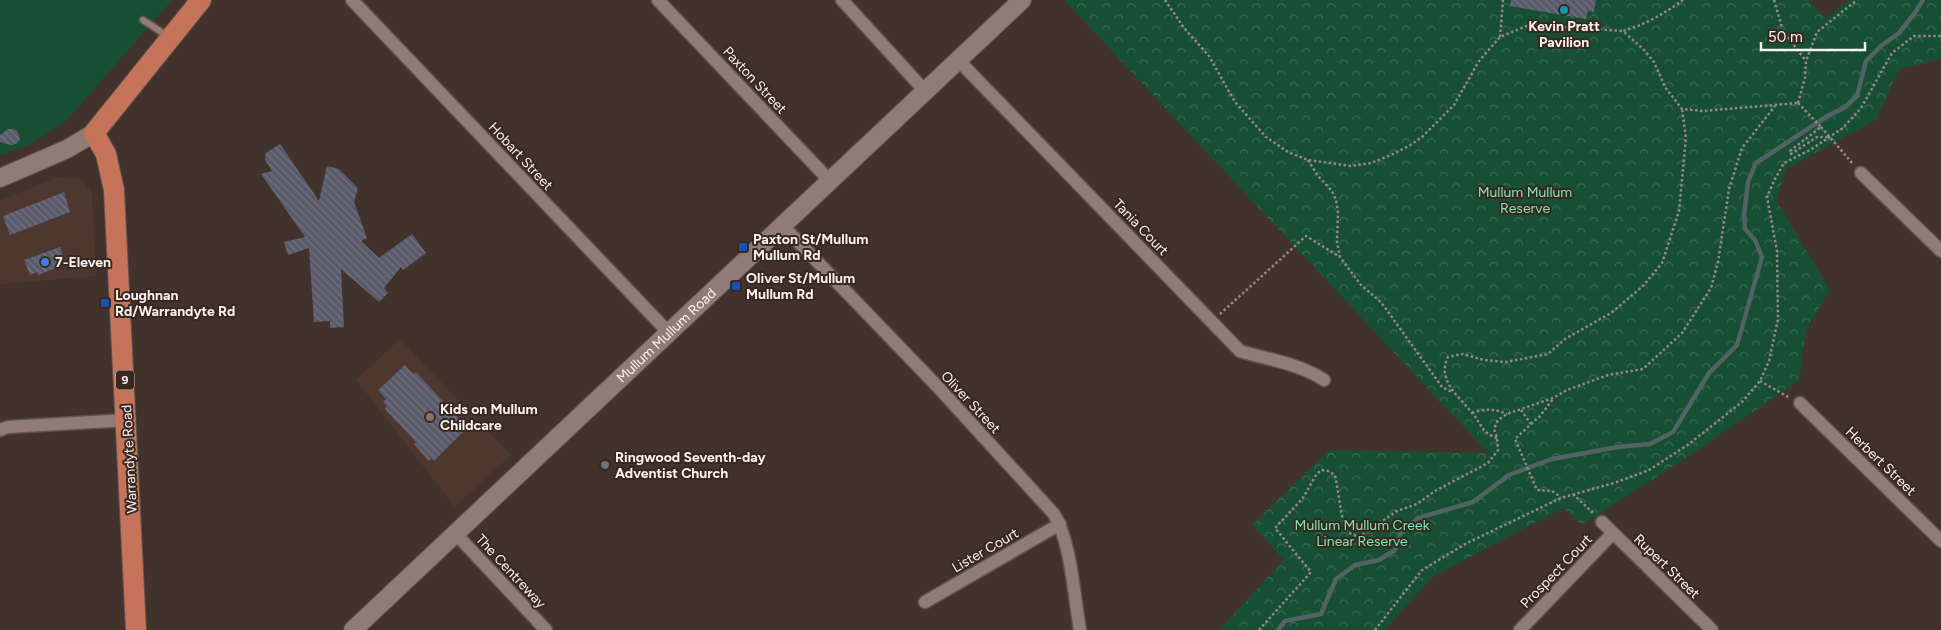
<svg xmlns="http://www.w3.org/2000/svg" width="1941" height="630" font-family="Figtree,sans-serif">
  <style>
    .built { fill: #4e372e }
    .grass { fill: #174f35 }
    .forest { fill: url(#forest-crowns) }
    .lines { fill: none; stroke-linecap: round; stroke-linejoin: round }
    .stream { stroke: #516463; stroke-width: 4.5 }
    .building { fill: url(#building-back-hatch) }
    .lane-casing { stroke: #5f514c; stroke-width: 9 }
    .street-casing { stroke: #5f514c; stroke-width: 15 }
    .secondary-casing { stroke: #5f514c; stroke-width: 20 }
    .primary-casing { stroke: #5f514c; stroke-width: 22 }
    .path { stroke: #968883; stroke-width: 2.5; stroke-dasharray: 2.5 2.5; stroke-linecap: butt }
    .lane { stroke: #907c76; stroke-width: 6 }
    .street { stroke: #907c76; stroke-width: 12 }
    .secondary { stroke: #907c76; stroke-width: 18 }
    .primary { stroke: #c57359; stroke-width: 20 }
    .culture-dot { fill: #0f9aa8; stroke: #372822; stroke-width: 2 }
    .transit-dot { fill: #1a4fb4; stroke: #372822; stroke-width: 2 }
    .shop-dot { fill: #3f7fe0; stroke: #372822; stroke-width: 2 }
    .education-dot { fill: #8d6e63; stroke: #372822; stroke-width: 2 }
    .worship-dot { fill: #6b7280; stroke: #372822; stroke-width: 2 }
    .labels { text-anchor: middle; stroke-width: 4; stroke-linejoin: round; paint-order: stroke }
    .shield { fill: #372822; stroke: #c1b5b0; stroke-width: 1 }
    .shield-label { font-size: 12px; font-weight: bold; fill: #fcf1ed }
    .poi-label { font-size: 14px; font-weight: bold; fill: #fcf1ed; stroke: #372822; text-anchor: start }
    .street-label { font-size: 14px; fill: #fcf1ed; stroke: #372822 }
    .park-label { font-size: 14px; fill: #81e5b0; stroke: #372822 }
  </style>
  <defs>
    <pattern id="forest-crowns" width="20" height="18" patternUnits="userSpaceOnUse" patternTransform="scale(1.25)"><rect width="20" height="18" fill="#174f35"/><path d="M2 6a3 3 0 1 1 6 0M12 15a3 3 0 1 1 6 0" fill="none" stroke="#3a6953"/></pattern>
    <pattern id="building-back-hatch" width="6" height="6" patternUnits="userSpaceOnUse" patternTransform="scale(1.25)"><rect width="6" height="6" fill="#595b6b"/><path d="M-1 5l2 2M0 0l6 6M5-1l2 2" fill="none" stroke="#727380"/></pattern>
  </defs>
  <rect width="100%" height="100%" fill="#42322c"/>
  <g class="built">
    <path d="M 60,177 L 82,180 L 92,193 L 96,276 L 0,284 L 0,200 Z"/>
    <path d="M 400,339 L 511,455 L 455,507 L 356,380 Z"/>
  </g>
  <path class="grass" d="M 0,0 L 172,0 L 66,121 L 29,145 L 0,155 Z"/>
  <path class="forest" d="M 1064,0 L 1808,0 L 1826,18 L 1849,0 L 1941,0 L 1941,59 L 1899,69 L 1876,120 L 1786,169 L 1776,200 L 1830,290 L 1806,330 L 1799,380 L 1692,454 L 1582,525 L 1563,508 L 1432,577 L 1385,630 L 1219,630 L 1284,560 L 1252,525 L 1329,450 L 1488,453 Z"/>
  <g class="lines">
    <path class="stream" d="M 1278,630 L 1285,621 L 1321,614 L 1336,579 L 1355,565 L 1379,560 L 1395,550 L 1400,534 L 1418,518 L 1473,502 L 1509,475 L 1552,459 L 1618,447 L 1650,444 L 1673,432 L 1709,373 L 1737,345 L 1762,257 L 1755,240 L 1745,229 L 1744,215 L 1748,182 L 1756,163 L 1829,115 L 1844,108 L 1857,96 L 1866,61 L 1881,46 L 1899,33 L 1914,14 L 1923,0"/>
  </g>
  <g class="building">
    <path d="M 1511,0 L 1596,0 L 1594,12 L 1588,11 L 1586,19 L 1510,6 Z"/>
    <path d="M 8,129 L 14,129 L 18,132 L 20,140 L 16,144 L 11,145 L 0,142 L 0,135 Z"/>
    <path d="M 280,144 L 319,201 L 327,166 L 339,169 L 358,188 L 354,202 L 367,238 L 361,241 L 379,258 L 412,234 L 426,253 L 403,270 L 401,267 L 384,288 L 388,293 L 379,302 L 341,269 L 344,327 L 330,328 L 330,321 L 314,322 L 309,248 L 288,255 L 284,242 L 305,237 L 261,174 L 272,171 L 265,160 L 266,153 Z"/>
    <path d="M 64,192 L 70,212 L 10,235 L 3,216 Z"/>
    <path d="M 60,247 L 66,264 L 38,275 L 37,272 L 30,275 L 24,260 Z"/>
    <path d="M 405,365 L 413,374 L 416,372 L 461,421 L 456,425 L 463,432 L 434,461 L 431,458 L 429,461 L 414,444 L 416,442 L 385,409 L 387,406 L 383,402 L 386,399 L 378,390 Z"/>
  </g>
  <g class="lines">
    <defs>
      <path id="lane" d="M 143,20 L 169,37"/>
      <g id="street">
        <path d="M 352,0 L 669,333"/>
        <path d="M 658,0 L 830,181"/>
        <path d="M 842,0 L 925,91"/>
        <path d="M 959,61 L 1240,351 C 1269,360 1298,363 1324,380"/>
        <path d="M 1861,173 L 1941,251"/>
        <path d="M 782,225 L 937,386 L 1054,514 C 1071,542 1074,596 1080,630"/>
        <path d="M 1800,403 L 1941,541"/>
        <path d="M 0,430 L 8,427 L 127,420"/>
        <path d="M 1602,522 L 1712,630"/>
        <path d="M 455,533 L 546,630"/>
        <path d="M 925,602 L 1060,524"/>
        <path d="M 1520,630 L 1613,533"/>
      </g>
      <g id="secondary">
        <path d="M 0,178 L 67,149 L 94,133"/>
        <path id="s1" d="M 353,630 L 1022,0"/>
      </g>
      <path id="primary" d="M 136,630 L 114,190 L 106,154 L 94,133 L 201,0"/>
    </defs>
    <use href="#lane" class="lane-casing"/>
    <use href="#street" class="street-casing"/>
    <use href="#secondary" class="secondary-casing"/>
    <use href="#primary" class="primary-casing"/>
    <g class="path">
      <path d="M 1165,0 L 1184,28 L 1209,56 L 1235,102 L 1266,137 L 1288,152 L 1308,160 L 1351,166 L 1371,163 L 1391,155 L 1409,146 L 1422,137 L 1454,105 L 1479,61 L 1500,37 L 1529,25 L 1623,31"/>
      <path d="M 1683,0 C 1665,13 1645,25 1623,31 L 1644,50 L 1654,62 L 1665,87 L 1682,109 L 1703,111 L 1798,103"/>
      <path d="M 1774,0 L 1783,31 L 1806,61"/>
      <path d="M 1500,37 L 1503,0"/>
      <path d="M 1798,103 L 1805,78 L 1806,61 L 1817,32 L 1857,0"/>
      <path d="M 1798,103 L 1821,127 L 1790,151 L 1791,154 L 1817,137 L 1828,137"/>
      <path d="M 1821,127 L 1853,164"/>
      <path d="M 1308,160 L 1318,176 L 1332,191 L 1336,200 L 1338,212 L 1337,242 L 1340,257 L 1361,285 L 1381,302 L 1442,387 L 1452,392"/>
      <path d="M 1220,314 L 1306,236 L 1340,257"/>
      <path d="M 1760,381 L 1790,398"/>
      <path d="M 1521,410 L 1531,424 L 1515,439 L 1537,490 L 1552,491 L 1561,497"/>
      <path d="M 1472,413 C 1484,408 1496,409 1507,414"/>
      <path d="M 1531,424 L 1540,416 L 1553,399"/>
      <path d="M 1497,438 C 1482,433 1482,425 1473,414 C 1460,397 1436,381 1448,357 L 1462,354 L 1484,360 L 1506,362 L 1548,354 L 1565,339 L 1611,313 L 1643,286 L 1662,263 L 1679,211 L 1686,138 L 1682,109"/>
      <path d="M 1573,494 L 1594,514"/>
      <path d="M 1259,630 L 1311,572 L 1275,528 L 1303,498 L 1316,475 L 1321,470 L 1328,471 L 1335,475 C 1339,494 1340,514 1347,532 L 1359,537 L 1397,511 L 1417,504 L 1435,491 L 1488,463 L 1498,450 L 1497,438 L 1494,429 L 1498,420 L 1507,414 L 1553,398 L 1567,390 L 1608,375 L 1643,369 L 1682,333 L 1711,288 L 1718,262 L 1729,189 L 1742,148 L 1775,106"/>
      <path d="M 1375,630 L 1422,570 L 1467,543 L 1561,498 L 1617,482 L 1649,470 L 1689,444 L 1742,402 L 1760,381 L 1769,361 L 1778,319 L 1777,251 L 1767,197 L 1775,179 L 1784,163 L 1810,150 L 1843,128 L 1861,108 L 1892,53 L 1914,36 L 1941,36"/>
    </g>
    <use href="#lane" class="lane"/>
    <use href="#street" class="street"/>
    <use href="#secondary" class="secondary"/>
    <use href="#primary" class="primary"/>
  </g>
  <circle class="culture-dot" cx="1564" cy="10" r="5"/>
  <g class="transit-dot">
    <rect x="738" y="242" width="10" height="10" rx="2.5"/>
    <rect x="731" y="281" width="10" height="10" rx="2.5"/>
    <rect x="100" y="298" width="10" height="10" rx="2.5"/>
  </g>
  <circle class="shop-dot" cx="45" cy="262" r="5"/>
  <circle class="education-dot" cx="430" cy="417" r="5"/>
  <circle class="worship-dot" cx="605" cy="465" r="5"/>
  <g class="labels">
    <rect class="shield" x="116" y="370.5" width="18" height="19" rx="4"/>
    <g class="shield-label">
      <text x="125" y="384">9</text>
    </g>
    <g class="poi-label">
      <text x="1564" y="31" text-anchor="middle">Kevin Pratt<tspan x="1564" dy="16">Pavilion</tspan></text>
      <text x="753" y="244">Paxton St/Mullum<tspan x="753" dy="16">Mullum Rd</tspan></text>
      <text x="55" y="267">7-Eleven</text>
      <text x="746" y="283">Oliver St/Mullum<tspan x="746" dy="16">Mullum Rd</tspan></text>
      <text x="115" y="300">Loughnan<tspan x="115" dy="16">Rd/Warrandyte Rd</tspan></text>
      <text x="440" y="414">Kids on Mullum<tspan x="440" dy="16">Childcare</tspan></text>
      <text x="615" y="462">Ringwood Seventh-day<tspan x="615" dy="16">Adventist Church</tspan></text>
    </g>
    <g class="street-label">
      <text transform="translate(755 80) rotate(47)" y="5">Paxton Street</text>
      <text transform="translate(521 156) rotate(47)" y="5">Hobart Street</text>
      <text transform="translate(1141 227) rotate(46)" y="5">Tania Court</text>
      <text dy="5" stroke="none"><textPath href="#s1" startOffset="430">Mullum Mullum Road</textPath></text>
      <text transform="translate(971 402) rotate(47)" y="5">Oliver Street</text>
      <text transform="translate(129 459) rotate(-93)" y="5">Warrandyte Road</text>
      <text transform="translate(1881 461) rotate(44)" y="5">Herbert Street</text>
      <text transform="translate(985 550) rotate(-30)" y="5">Lister Court</text>
      <text transform="translate(1667 566) rotate(44)" y="5">Rupert Street</text>
      <text transform="translate(511 571) rotate(47)" y="5">The Centreway</text>
      <text transform="translate(1556 571) rotate(-46)" y="5">Prospect Court</text>
    </g>
    <g class="park-label">
      <text x="1525" y="197">Mullum Mullum<tspan x="1525" dy="16">Reserve</tspan></text>
      <text x="1362" y="530">Mullum Mullum Creek<tspan x="1362" dy="16">Linear Reserve</tspan></text>
    </g>
  </g>
  <path d="M1761 42v8h104v-8" fill="none" stroke="#fcf1ed" stroke-width="2.5"/>
  <text x="1768" y="42" font-size="15" fill="#fcf1ed" stroke="#372822" stroke-width="4" paint-order="stroke">50 m</text>
</svg>
